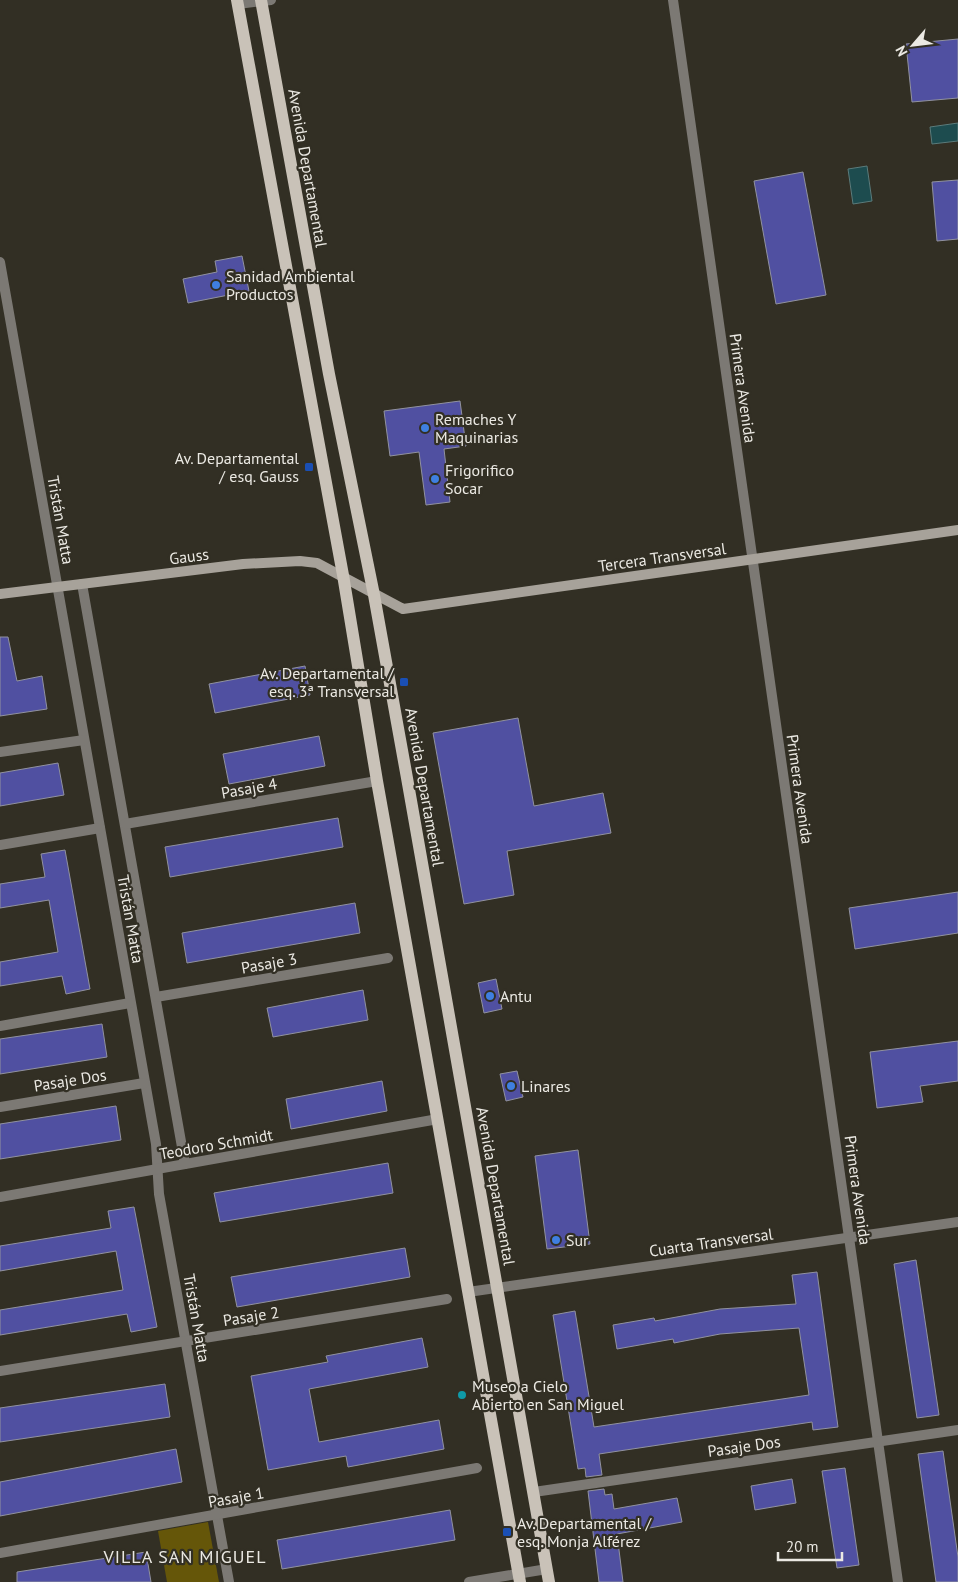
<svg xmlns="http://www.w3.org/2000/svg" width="958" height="1582" font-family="'PT Sans',sans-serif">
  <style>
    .green { fill: #655609 }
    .water { fill: #1d4c4f; stroke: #5b7b7b }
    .building { fill: #5050a1; stroke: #91929f }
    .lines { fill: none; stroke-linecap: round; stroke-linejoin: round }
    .street { stroke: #7c7974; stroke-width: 10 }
    .secondary { stroke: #a7a29a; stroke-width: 10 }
    .primary { stroke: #c9c2b8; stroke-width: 12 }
    .shop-dot { fill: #3f7fe0; stroke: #322f24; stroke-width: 2 }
    .transit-dot { fill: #1a4fb4; stroke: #322f24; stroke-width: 2 }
    .culture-dot { fill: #0f9aa8; stroke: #322f24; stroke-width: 2 }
    .labels { text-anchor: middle; stroke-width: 4.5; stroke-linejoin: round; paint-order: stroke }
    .street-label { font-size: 16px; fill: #ebe9e3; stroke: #322f24 }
    .poi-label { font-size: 16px; fill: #ebe9e3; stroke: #322f24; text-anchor: start }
    .neighbourhood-label { font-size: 18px; letter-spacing: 1px; fill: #ebe9e3; stroke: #322f24 }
  </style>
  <rect width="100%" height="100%" fill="#322f24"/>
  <path class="green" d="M 208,1522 L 219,1582 L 167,1582 L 158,1531 Z"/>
  <g class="water">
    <path d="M 958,123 L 958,141 L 932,144 L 930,127 Z"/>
    <path d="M 867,166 L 872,201 L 853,204 L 848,169 Z"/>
  </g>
  <g class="building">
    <path d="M 958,39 L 958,98 L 912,102 L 906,44 Z"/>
    <path d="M 803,172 L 826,295 L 776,304 L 754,181 Z"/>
    <path d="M 958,180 L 958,239 L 937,241 L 932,182 Z"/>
    <path d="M 242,256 L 249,291 L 188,303 L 183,279 L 217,272 L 215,261 Z"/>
    <path d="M 460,401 L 466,446 L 444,449 L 450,502 L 426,505 L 419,452 L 390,456 L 384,411 Z"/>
    <path d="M 0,637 L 8,637 L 17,681 L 42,676 L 47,709 L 0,716 Z"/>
    <path d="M 305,666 L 310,695 L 215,713 L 209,684 Z"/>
    <path d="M 518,718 L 534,806 L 603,793 L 611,833 L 507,851 L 514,895 L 464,904 L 433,733 Z"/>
    <path d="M 319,736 L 325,766 L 229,784 L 223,754 Z"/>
    <path d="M 58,763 L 64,795 L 0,806 L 0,773 Z"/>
    <path d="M 338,818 L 343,847 L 170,877 L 165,847 Z"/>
    <path d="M 65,850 L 90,989 L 66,994 L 62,976 L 0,986 L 0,962 L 58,952 L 49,900 L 0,908 L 0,884 L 45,877 L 41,854 Z"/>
    <path d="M 958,892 L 958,933 L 855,949 L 849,908 Z"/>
    <path d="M 355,903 L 360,933 L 187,963 L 182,933 Z"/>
    <path d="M 496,979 L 502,1009 L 484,1013 L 478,983 Z"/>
    <path d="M 363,990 L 368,1020 L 273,1037 L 267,1008 Z"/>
    <path d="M 102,1024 L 107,1057 L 0,1074 L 0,1039 Z"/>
    <path d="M 958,1041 L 958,1081 L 920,1086 L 923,1102 L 877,1108 L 870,1052 Z"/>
    <path d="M 517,1071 L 523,1097 L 506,1101 L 500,1074 Z"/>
    <path d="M 382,1081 L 387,1111 L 291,1129 L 286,1099 Z"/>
    <path d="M 116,1106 L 121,1140 L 0,1159 L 0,1124 Z"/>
    <path d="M 578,1150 L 590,1244 L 547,1249 L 535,1156 Z"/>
    <path d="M 388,1163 L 393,1193 L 220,1222 L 214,1193 Z"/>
    <path d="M 134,1207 L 157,1327 L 131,1332 L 127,1314 L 0,1335 L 0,1310 L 123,1290 L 116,1251 L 0,1271 L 0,1246 L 111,1228 L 108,1211 Z"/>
    <path d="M 405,1248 L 410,1277 L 237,1307 L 231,1277 Z"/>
    <path d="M 916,1260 L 939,1415 L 917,1418 L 894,1264 Z"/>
    <path d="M 817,1272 L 838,1427 L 813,1430 L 812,1422 L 599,1454 L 602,1475 L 586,1477 L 585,1468 L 578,1469 L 553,1315 L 575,1311 L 594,1427 L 809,1395 L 799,1328 L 720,1334 L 674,1343 L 673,1339 L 617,1349 L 613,1325 L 654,1318 L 655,1321 L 720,1309 L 796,1304 L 792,1275 Z"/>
    <path d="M 422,1338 L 428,1367 L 309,1389 L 319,1442 L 439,1420 L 444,1449 L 348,1467 L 346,1456 L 268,1470 L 251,1376 L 328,1362 L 326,1356 Z"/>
    <path d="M 165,1384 L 170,1417 L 0,1442 L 0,1408 Z"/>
    <path d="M 176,1449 L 182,1482 L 0,1516 L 0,1482 Z"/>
    <path d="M 943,1451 L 958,1557 L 958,1582 L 936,1582 L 918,1454 Z"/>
    <path d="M 845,1468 L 859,1565 L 837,1568 L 822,1471 Z"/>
    <path d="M 792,1479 L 796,1503 L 755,1510 L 751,1486 Z"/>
    <path d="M 604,1489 L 605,1495 L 612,1494 L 614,1509 L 677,1498 L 682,1522 L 617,1534 L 623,1582 L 599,1582 L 588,1491 Z"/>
    <path d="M 450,1510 L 455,1540 L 282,1569 L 277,1540 Z"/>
    <path d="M 146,1552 L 151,1582 L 17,1582 L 17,1572 Z"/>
  </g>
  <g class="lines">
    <g class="street">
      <path d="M 673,0 L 898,1582"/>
      <path d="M 238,4 L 271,0"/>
      <path d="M 0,262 L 156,1144 L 159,1194 L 229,1582"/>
      <path d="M 82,584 L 185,1164"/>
      <path d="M 0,752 L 84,740"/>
      <path d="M 125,824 L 377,781"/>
      <path d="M 0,845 L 100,828"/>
      <path d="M 156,997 L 388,958"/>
      <path d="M 0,1026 L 130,1003"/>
      <path d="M 0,1107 L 144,1083"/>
      <path d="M 0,1197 L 438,1119"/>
      <path d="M 468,1292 L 958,1222"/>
      <path d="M 0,1371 L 447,1299"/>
      <path d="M 534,1492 L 958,1430"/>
      <path d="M 0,1553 L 477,1468"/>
      <path d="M 469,1582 L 547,1569"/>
    </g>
    <path class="secondary" d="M 0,594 L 243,564 L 300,561 L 317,563 L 403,609 L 958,530"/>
    <g class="primary">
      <path d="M 237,0 L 343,575 L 377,781 L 520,1582"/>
      <path d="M 261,0 L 329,374 L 374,595 L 407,778 L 549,1582"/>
    </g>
  </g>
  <g class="shop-dot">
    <circle cx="216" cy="285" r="5"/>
    <circle cx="425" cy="428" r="5"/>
    <circle cx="435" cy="479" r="5"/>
    <circle cx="490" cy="996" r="5"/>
    <circle cx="511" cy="1086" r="5"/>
    <circle cx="556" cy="1240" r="5"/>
  </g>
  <g class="transit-dot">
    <rect x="304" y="462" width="10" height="10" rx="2.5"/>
    <rect x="399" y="677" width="10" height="10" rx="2.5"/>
    <rect x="502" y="1527" width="10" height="10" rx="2.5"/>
  </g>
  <circle class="culture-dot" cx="462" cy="1395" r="5"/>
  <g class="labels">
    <g class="street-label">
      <text transform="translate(308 168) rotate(80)" y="6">Avenida Departamental</text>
      <text transform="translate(743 388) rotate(82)" y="6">Primera Avenida</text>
      <text transform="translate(61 520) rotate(80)" y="6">Tristán Matta</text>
      <text transform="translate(189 556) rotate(-7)" y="6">Gauss</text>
      <text transform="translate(662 557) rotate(-8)" y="6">Tercera Transversal</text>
      <text transform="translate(425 787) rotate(80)" y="6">Avenida Departamental</text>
      <text transform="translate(249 788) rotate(-10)" y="6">Pasaje 4</text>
      <text transform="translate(800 789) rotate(82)" y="6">Primera Avenida</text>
      <text transform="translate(131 919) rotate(80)" y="6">Tristán Matta</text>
      <text transform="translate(269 963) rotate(-10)" y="6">Pasaje 3</text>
      <text transform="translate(70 1080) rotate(-9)" y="6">Pasaje Dos</text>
      <text transform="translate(216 1144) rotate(-10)" y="6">Teodoro Schmidt</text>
      <text transform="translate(496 1186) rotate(80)" y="6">Avenida Departamental</text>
      <text transform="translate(858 1190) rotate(82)" y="6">Primera Avenida</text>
      <text transform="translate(711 1242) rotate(-8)" y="6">Cuarta Transversal</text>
      <text transform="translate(251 1316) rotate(-9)" y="6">Pasaje 2</text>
      <text transform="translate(197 1318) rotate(80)" y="6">Tristán Matta</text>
      <text transform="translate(744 1446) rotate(-8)" y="6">Pasaje Dos</text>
      <text transform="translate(236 1497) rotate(-10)" y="6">Pasaje 1</text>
    </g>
    <g class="poi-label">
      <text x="226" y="282">Sanidad Ambiental<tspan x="226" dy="18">Productos</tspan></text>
      <text x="435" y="425">Remaches Y<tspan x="435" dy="18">Maquinarias</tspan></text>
      <text x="299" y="464" text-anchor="end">Av. Departamental<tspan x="299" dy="18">/ esq. Gauss</tspan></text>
      <text x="445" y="476">Frigorifico<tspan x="445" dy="18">Socar</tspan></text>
      <text x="394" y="679" text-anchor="end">Av. Departamental /<tspan x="394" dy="18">esq. 3ª Transversal</tspan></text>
      <text x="500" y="1002">Antu</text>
      <text x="521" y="1092">Linares</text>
      <text x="566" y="1246">Sur</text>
      <text x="472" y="1392">Museo a Cielo<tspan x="472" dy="18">Abierto en San Miguel</tspan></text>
      <text x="517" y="1529">Av. Departamental /<tspan x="517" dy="18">esq. Monja Alférez</tspan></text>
    </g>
    <g class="neighbourhood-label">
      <text x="185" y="1563">VILLA SAN MIGUEL</text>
    </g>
  </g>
  <g transform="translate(913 45) rotate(242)" stroke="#322f24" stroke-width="4" paint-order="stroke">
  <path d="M0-4L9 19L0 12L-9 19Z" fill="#ebe9e3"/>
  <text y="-8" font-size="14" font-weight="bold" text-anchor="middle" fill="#ebe9e3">N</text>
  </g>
  <path d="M778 1552v8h64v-8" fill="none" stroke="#ebe9e3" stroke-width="2.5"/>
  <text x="786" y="1552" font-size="15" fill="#ebe9e3" stroke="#322f24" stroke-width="4" paint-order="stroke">20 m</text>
</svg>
